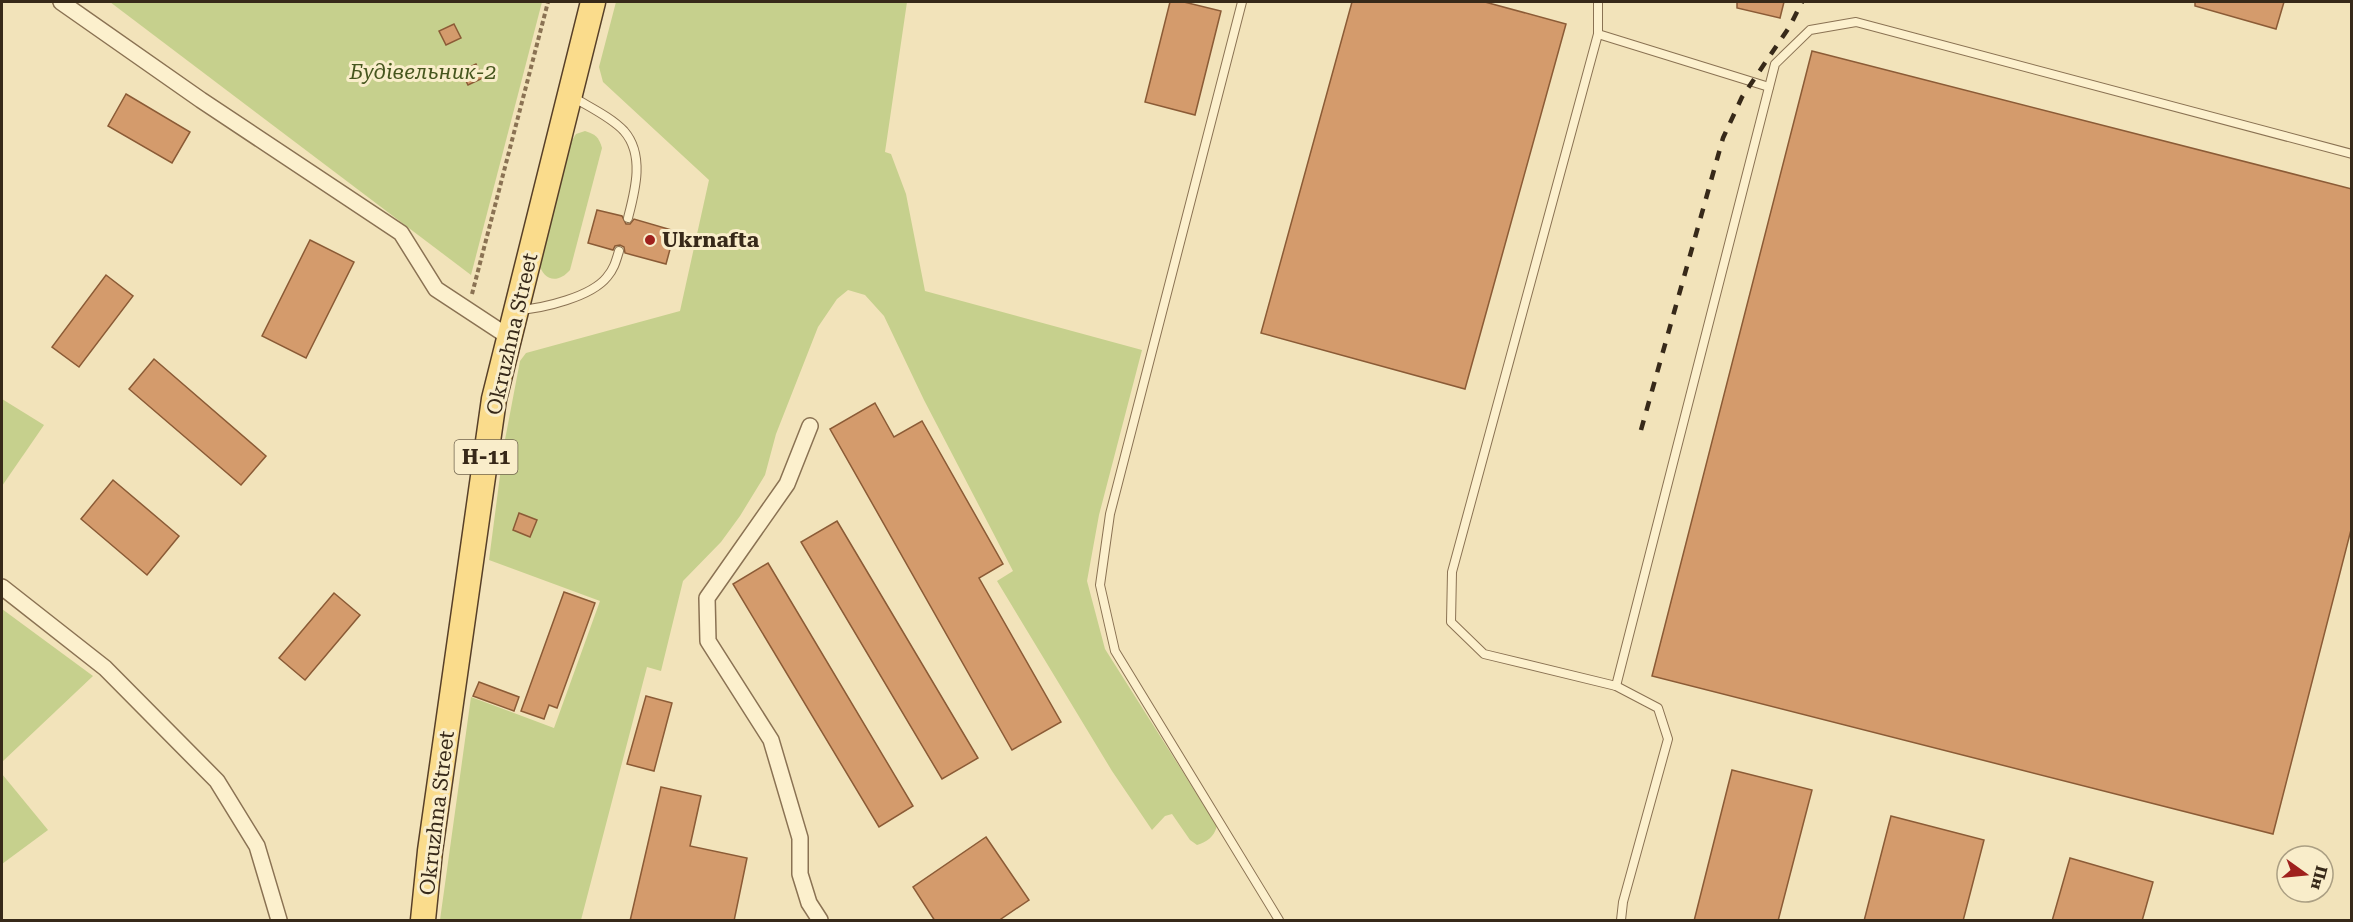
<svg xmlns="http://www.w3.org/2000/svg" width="2353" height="922" font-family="'Roboto Serif',serif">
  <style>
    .green { fill: #c6d08d }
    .building { fill: #d49b6c; stroke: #8b5b36; stroke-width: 1.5 }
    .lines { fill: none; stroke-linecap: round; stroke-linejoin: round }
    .service-casing { stroke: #8a7253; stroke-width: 10 }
    .minor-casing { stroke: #8a7253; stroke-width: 18 }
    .primary-casing { stroke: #573f28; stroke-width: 27 }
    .path { stroke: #8a7253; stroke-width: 4; stroke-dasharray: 4.5 3; stroke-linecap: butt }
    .service { stroke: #fcf0cd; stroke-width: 8 }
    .minor { stroke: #fcf0cd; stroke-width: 15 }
    .primary { stroke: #fadc8c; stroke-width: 24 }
    .rail { stroke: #372919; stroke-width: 4.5; stroke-dasharray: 10 10; stroke-linecap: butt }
    .poi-dot { fill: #9f211d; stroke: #f9edca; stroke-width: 2 }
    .labels { text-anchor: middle; stroke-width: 6; stroke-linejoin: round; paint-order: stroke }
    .shield { fill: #f9edca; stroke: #71644e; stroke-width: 1.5 }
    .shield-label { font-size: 20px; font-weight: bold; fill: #372919 }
    .park-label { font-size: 21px; font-style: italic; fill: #46561e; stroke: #f9edca }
    .poi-label { font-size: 21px; font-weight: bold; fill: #372919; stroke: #f9edca; text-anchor: start }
    .street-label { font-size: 21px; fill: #372919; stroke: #f9edca }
  </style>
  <rect width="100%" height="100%" fill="#f2e3ba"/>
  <g class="green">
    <path d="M 110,2 L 542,2 L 471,275 Z"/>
    <path d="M 616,2 L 907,2 L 885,152 L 891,154 L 906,194 L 925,291 L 1142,350 L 1099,515 L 1087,581 L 1105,649 L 1217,826 C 1214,837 1207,842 1197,845 L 1190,840 L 1172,814 L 1165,816 L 1152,830 L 1112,771 L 997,581 L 1013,571 L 924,400 L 884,316 L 865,295 L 848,290 L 837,299 L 818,327 L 776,434 L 765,475 L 740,516 L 721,542 L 683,581 L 661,671 L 647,667 L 581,920 L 440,920 L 471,697 L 554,728 L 600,601 L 489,560 L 504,445 L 520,361 L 526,353 L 680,311 L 709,180 L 603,82 L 599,67 Z"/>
    <path d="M 585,131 C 595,134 599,137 602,148 L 570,270 C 558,284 543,281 539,263 L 571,142 L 576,134 Z"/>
    <path d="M 2,399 L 44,425 L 2,486 Z"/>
    <path d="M 2,609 L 93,676 L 2,762 Z"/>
    <path d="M 2,774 L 48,830 L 2,864 Z"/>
  </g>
  <g class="building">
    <path d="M 1170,2 L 1184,2 L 1221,11 L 1195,115 L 1145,102 Z"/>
    <path d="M 1352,2 L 1485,2 L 1566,24 L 1465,389 L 1261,333 Z"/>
    <path d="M 1737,2 L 1784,2 L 1780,18 L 1737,8 Z"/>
    <path d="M 2195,2 L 2284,2 L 2276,29 L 2195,6 Z"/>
    <path d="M 454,24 L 461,38 L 446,45 L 439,31 Z"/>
    <path d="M 1812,51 L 2352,189 L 2352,526 L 2273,834 L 1652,676 Z"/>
    <path d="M 476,64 L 483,78 L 468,85 L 461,71 Z"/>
    <path d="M 126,94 L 190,132 L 172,163 L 108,126 Z"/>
    <path d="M 597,210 L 622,216 L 626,224 L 630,224 L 634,219 L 675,231 L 666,264 L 625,253 L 624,247 L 620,245 L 615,246 L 613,250 L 588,243 Z"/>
    <path d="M 310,240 L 354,262 L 306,358 L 262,336 Z"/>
    <path d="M 106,275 L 133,296 L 79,367 L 52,347 Z"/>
    <path d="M 154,359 L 266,456 L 241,485 L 129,389 Z"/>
    <path d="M 875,403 L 894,437 L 922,421 L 1003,564 L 979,578 L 1061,722 L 1012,750 L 830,429 Z"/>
    <path d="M 113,480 L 179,536 L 147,575 L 81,519 Z"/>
    <path d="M 519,513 L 537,520 L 530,537 L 513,530 Z"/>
    <path d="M 837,521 L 978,758 L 942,779 L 801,542 Z"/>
    <path d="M 768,563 L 913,806 L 879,827 L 733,584 Z"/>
    <path d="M 564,592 L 595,603 L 557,708 L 549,705 L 544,719 L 521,711 Z"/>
    <path d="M 334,593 L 360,615 L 305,680 L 279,658 Z"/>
    <path d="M 479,682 L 519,697 L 514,711 L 473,696 Z"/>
    <path d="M 646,696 L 672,703 L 654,771 L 627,764 Z"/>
    <path d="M 1732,770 L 1812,790 L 1778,921 L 1694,921 Z"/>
    <path d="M 661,787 L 701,796 L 690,846 L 747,858 L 734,921 L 630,921 Z"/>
    <path d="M 1891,816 L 1984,840 L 1963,921 L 1864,921 Z"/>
    <path d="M 986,837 L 1029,900 L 998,921 L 935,921 L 913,887 Z"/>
    <path d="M 2070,858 L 2153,882 L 2142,921 L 2052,921 Z"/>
  </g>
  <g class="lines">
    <defs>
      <g id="service">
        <path d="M 1242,2 L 1110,514 L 1100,585 L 1115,651 L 1279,920"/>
        <path d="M 1598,2 L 1598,34"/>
        <path d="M 573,97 C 589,107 611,117 624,131 C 645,155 635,191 628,218"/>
        <path d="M 519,310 C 544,308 591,297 607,277 C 614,269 616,261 619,251"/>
        <path d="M 1616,686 L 1775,64 L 1810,30 L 1856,22 L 2352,154"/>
        <path d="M 1621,920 L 1623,902 L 1668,739 L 1658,708 L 1616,686 L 1484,654 L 1451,622 L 1452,572 L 1598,34 L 1769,87"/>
      </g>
      <g id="minor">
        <path d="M 61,2 L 201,100 L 401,233 L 436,289 L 509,337"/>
        <path d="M 810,426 L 787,484 L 707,598 L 708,641 L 771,740 L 800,838 L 800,874 L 809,903 L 820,920"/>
        <path d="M 2,587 L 105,668 L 217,781 L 257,846 L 279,920"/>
      </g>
      <path id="primary" d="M 423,920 L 430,851 L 494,399 L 593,2"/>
    </defs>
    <use href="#service" class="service-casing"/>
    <use href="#minor" class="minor-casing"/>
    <use href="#primary" class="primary-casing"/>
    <path class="path" d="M 472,294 L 548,2"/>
    <use href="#service" class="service"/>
    <use href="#minor" class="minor"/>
    <use href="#primary" class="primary"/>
    <path class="rail" d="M 1641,430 L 1723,138 L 1742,97 L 1790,26 L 1802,2"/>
  </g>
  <circle class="poi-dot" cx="650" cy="240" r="6"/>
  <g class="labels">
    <rect class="shield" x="454.5" y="440" width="63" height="34" rx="4.5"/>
    <g class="shield-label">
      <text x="486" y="464">Н-11</text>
    </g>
    <g class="park-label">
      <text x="423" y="79">Будівельник-2</text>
    </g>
    <g class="poi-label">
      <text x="662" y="247">Ukrnafta</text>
    </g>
    <g class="street-label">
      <text transform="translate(512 334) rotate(-77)" y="7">Okruzhna Street</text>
      <text transform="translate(437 813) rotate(-83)" y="7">Okruzhna Street</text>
    </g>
  </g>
  <rect width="2353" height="922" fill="none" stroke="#372919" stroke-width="6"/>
  <g transform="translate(2305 874) rotate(105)"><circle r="28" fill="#f9edca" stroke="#ab9f83" stroke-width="1.5"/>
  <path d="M0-4.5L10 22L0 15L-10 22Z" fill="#9f211d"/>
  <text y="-9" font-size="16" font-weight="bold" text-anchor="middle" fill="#372919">Пн</text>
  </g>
</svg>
